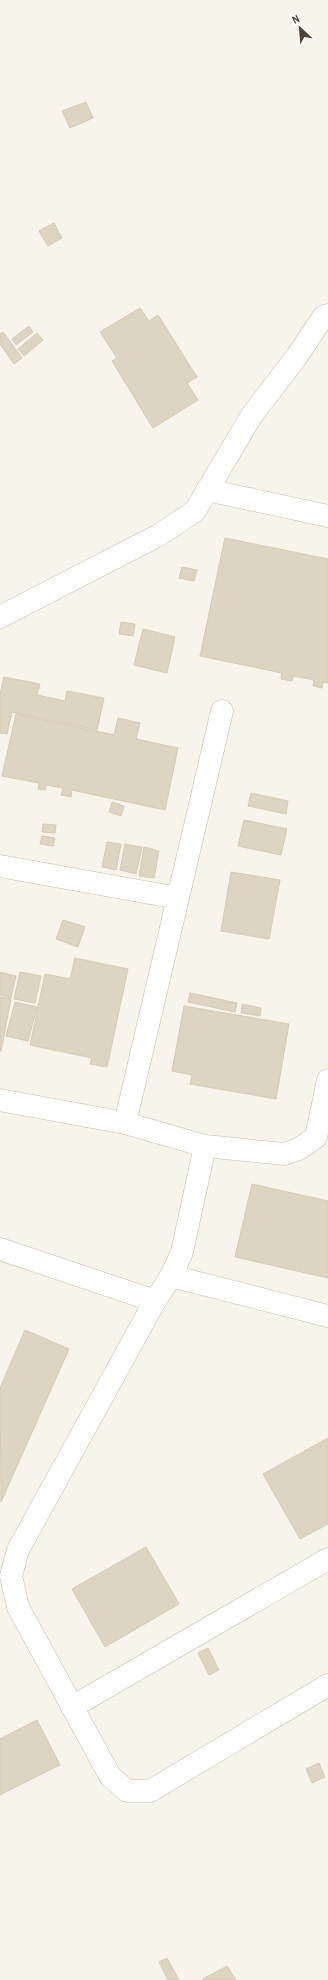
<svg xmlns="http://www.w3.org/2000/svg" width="328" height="1980" font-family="'Archivo Narrow',sans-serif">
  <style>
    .building { fill: #ddd4c2; stroke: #d5cab1 }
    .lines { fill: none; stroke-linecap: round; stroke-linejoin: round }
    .minor-casing { stroke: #c4bdac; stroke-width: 23 }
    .minor { stroke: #fff; stroke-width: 22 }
  </style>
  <rect width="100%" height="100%" fill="#f7f4eb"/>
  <g class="building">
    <path d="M 86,102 L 93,118 L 70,128 L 62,111 Z"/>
    <path d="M 54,223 L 62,238 L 48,246 L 39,231 Z"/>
    <path d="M 140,308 L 149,321 L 158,315 L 197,377 L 187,383 L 198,400 L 153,428 L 112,361 L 117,358 L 100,332 Z"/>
    <path d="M 29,326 L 33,332 L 16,345 L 12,339 Z"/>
    <path d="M 3,332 L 22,358 L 14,364 L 0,344 L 0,334 Z"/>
    <path d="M 37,333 L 43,340 L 24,356 L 18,349 Z"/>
    <path d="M 225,538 L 328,559 L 328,683 L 323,682 L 322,688 L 313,686 L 314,680 L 293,676 L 292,681 L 281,679 L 282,673 L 200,656 Z"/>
    <path d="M 182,567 L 197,570 L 194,581 L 179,578 Z"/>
    <path d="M 121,622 L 135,624 L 133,636 L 119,634 Z"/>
    <path d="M 143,629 L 175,637 L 167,673 L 134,665 Z"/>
    <path d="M 4,677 L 40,684 L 37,695 L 65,701 L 67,691 L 104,698 L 97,730 L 12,712 L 7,734 L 0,733 L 0,694 Z"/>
    <path d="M 16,714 L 114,735 L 118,718 L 140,723 L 136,739 L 178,748 L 165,810 L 72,790 L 71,797 L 61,795 L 63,788 L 46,785 L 45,790 L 38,789 L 39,783 L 2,776 Z"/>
    <path d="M 251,793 L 288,801 L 286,814 L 248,806 Z"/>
    <path d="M 112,802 L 124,806 L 121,816 L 109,812 Z"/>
    <path d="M 244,820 L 287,829 L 281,855 L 238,846 Z"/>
    <path d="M 43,824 L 56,825 L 55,833 L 42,832 Z"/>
    <path d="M 42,836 L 55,838 L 53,846 L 40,844 Z"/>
    <path d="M 107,842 L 121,844 L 116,870 L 102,867 Z"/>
    <path d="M 125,844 L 142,847 L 136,874 L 120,870 Z"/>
    <path d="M 144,847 L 159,851 L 154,878 L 139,876 Z"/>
    <path d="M 231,872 L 280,880 L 269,939 L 221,931 Z"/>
    <path d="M 63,920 L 85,927 L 78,947 L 56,939 Z"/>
    <path d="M 75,958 L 128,969 L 107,1067 L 90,1064 L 92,1058 L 30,1045 L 45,974 L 70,979 Z"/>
    <path d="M 0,972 L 16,976 L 11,998 L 0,995 Z"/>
    <path d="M 20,972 L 41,976 L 35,1003 L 14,999 Z"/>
    <path d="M 190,993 L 237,1003 L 235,1012 L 188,1002 Z"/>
    <path d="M 0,997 L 11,999 L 1,1051 L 0,1051 Z"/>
    <path d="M 15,1002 L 37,1007 L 28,1041 L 6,1036 Z"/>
    <path d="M 242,1004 L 261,1008 L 260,1016 L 241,1013 Z"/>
    <path d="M 184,1006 L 289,1024 L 276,1099 L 190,1084 L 192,1075 L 172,1071 Z"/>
    <path d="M 252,1184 L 328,1201 L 328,1278 L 235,1257 Z"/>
    <path d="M 25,1330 L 69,1349 L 1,1502 L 0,1388 Z"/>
    <path d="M 328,1438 L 328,1524 L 300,1539 L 263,1474 Z"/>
    <path d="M 146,1547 L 179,1604 L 105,1647 L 72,1589 Z"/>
    <path d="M 208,1648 L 219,1670 L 209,1675 L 198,1653 Z"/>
    <path d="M 37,1720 L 60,1765 L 0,1795 L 0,1739 Z"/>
    <path d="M 319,1763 L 325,1777 L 312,1783 L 306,1769 Z"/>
    <path d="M 167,1958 L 179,1980 L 168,1980 L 159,1962 Z"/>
    <path d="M 227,1966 L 236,1980 L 203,1980 L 203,1979 Z"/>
  </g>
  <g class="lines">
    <defs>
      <g id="minor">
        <path d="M 207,490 L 328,516"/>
        <path d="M 0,617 L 159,535 L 195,511 L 252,415 L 297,356 L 323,317 L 328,315"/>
        <path d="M 0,866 L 178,898"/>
        <path d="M 0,1100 L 125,1123 L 205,1146 L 182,1252 L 171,1276 L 155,1301 L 18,1550 L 11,1576 L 18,1607 L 110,1776 L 127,1791 L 150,1791 L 328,1685"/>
        <path d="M 125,1123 L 222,711"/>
        <path d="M 205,1146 L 284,1154 L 299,1149 L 316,1137 L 328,1080"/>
        <path d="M 0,1249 L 155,1301"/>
        <path d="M 171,1276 L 328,1316"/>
        <path d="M 72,1707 L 328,1559"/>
      </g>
    </defs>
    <use href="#minor" class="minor-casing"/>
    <use href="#minor" class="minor"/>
  </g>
  <g transform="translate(300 28) rotate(334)" stroke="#ffffff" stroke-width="3" paint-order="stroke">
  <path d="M0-3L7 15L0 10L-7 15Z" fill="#4c4537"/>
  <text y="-6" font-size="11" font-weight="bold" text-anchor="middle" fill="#4c4537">N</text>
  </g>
</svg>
